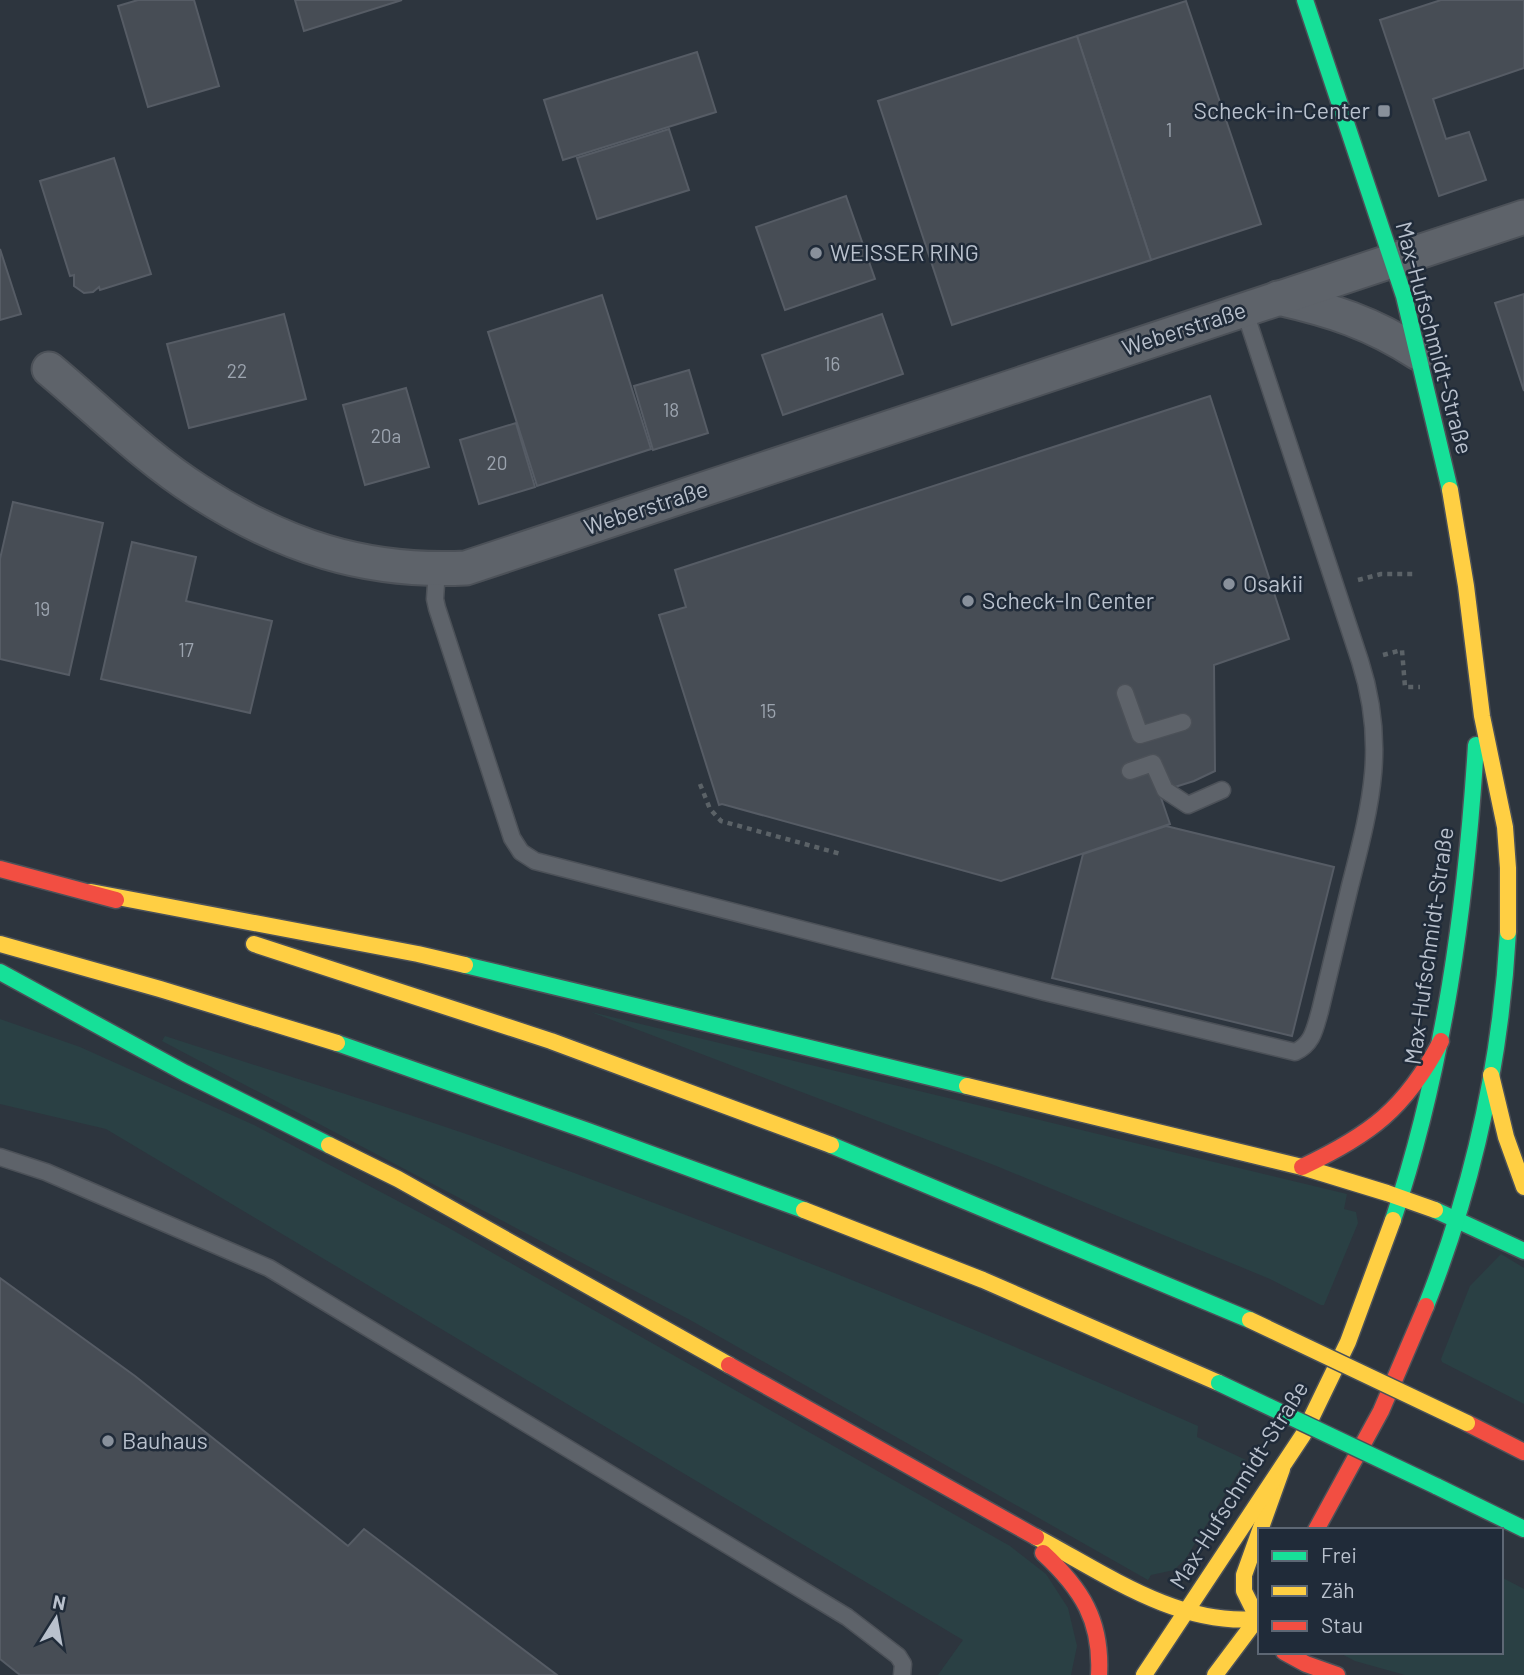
<svg xmlns="http://www.w3.org/2000/svg" width="1524" height="1675" font-family="Barlow,sans-serif">
  <style>
    .green { fill: #2a4044 }
    .building { fill: #474d55; stroke: #565c65; stroke-width: 2 }
    .lines { fill: none; stroke-linecap: round; stroke-linejoin: round }
    .lane-casing { stroke: #4c5158; stroke-width: 19 }
    .street-casing { stroke: #4c5158; stroke-width: 37 }
    .fast-casing { stroke: #4c5158; stroke-width: 19 }
    .slow-casing { stroke: #4c5158; stroke-width: 19 }
    .jam-casing { stroke: #4c5158; stroke-width: 19 }
    .path { stroke: #5b6267; stroke-width: 4.5; stroke-dasharray: 5 5; stroke-linecap: butt }
    .lane { stroke: #5e636a; stroke-width: 16 }
    .street { stroke: #5e636a; stroke-width: 33 }
    .fast { stroke: #16e098; stroke-width: 16 }
    .slow { stroke: #ffcf43; stroke-width: 16 }
    .jam { stroke: #f24e42; stroke-width: 16 }
    .fast-bridge-casing { stroke: #4a5159; stroke-width: 19; stroke-linecap: butt }
    .slow-bridge-casing { stroke: #4a5159; stroke-width: 19; stroke-linecap: butt }
    .fast-bridge { stroke: #16e098; stroke-width: 16 }
    .slow-bridge { stroke: #ffcf43; stroke-width: 16 }
    .poi-dot { fill: #88909b; stroke: #202b39; stroke-width: 2.5 }
    .labels { text-anchor: middle; stroke-width: 5; stroke-linejoin: round; paint-order: stroke }
    .number-label { font-size: 19px; fill: #9ca4af }
    .poi-label { font-size: 23px; fill: #b9c1cd; stroke: #202b39; text-anchor: start }
    .street-label { font-size: 23px; fill: #b9c1cd; stroke: #202b39 }
  </style>
  <rect width="100%" height="100%" fill="#2d353e"/>
  <g class="green">
    <path d="M 591,1012 L 1347,1194 L 1344,1209 L 1356,1212 L 1358,1223 L 1324,1305 L 1321,1305 L 1270,1279 L 994,1165 Z"/>
    <path d="M 0,1019 L 80,1047 L 254,1125 L 447,1227 L 1010,1546 L 1046,1574 L 1068,1608 L 1077,1646 L 1071,1675 L 938,1675 L 963,1640 L 106,1129 L 0,1104 Z"/>
    <path d="M 165,1036 C 277,1073 391,1107 503,1147 C 738,1232 970,1325 1198,1426 L 1197,1437 L 1246,1460 L 1186,1558 L 1174,1570 L 1151,1575 L 1148,1580 L 692,1321 L 162,1041 Z"/>
    <path d="M 1501,1254 L 1524,1268 L 1524,1404 L 1442,1362 L 1441,1359 L 1470,1286 Z"/>
    <path d="M 1501,1577 L 1524,1589 L 1524,1675 L 1405,1675 L 1355,1661 L 1338,1652 L 1501,1652 Z"/>
  </g>
  <g class="building">
    <path d="M 138,0 L 194,0 L 219,86 L 148,107 L 118,6 Z"/>
    <path d="M 295,0 L 402,0 L 304,31 Z"/>
    <path d="M 1441,0 L 1524,0 L 1524,68 L 1433,99 L 1446,139 L 1469,132 L 1486,180 L 1439,196 L 1380,20 Z"/>
    <path d="M 1186,1 L 1261,224 L 1151,260 L 1077,36 Z"/>
    <path d="M 1077,36 L 1151,260 L 952,325 L 878,101 Z"/>
    <path d="M 697,52 L 716,112 L 563,160 L 544,100 Z"/>
    <path d="M 669,129 L 689,190 L 597,219 L 577,158 Z"/>
    <path d="M 114,158 L 151,274 L 100,290 L 99,287 L 93,292 L 84,293 L 74,286 L 74,275 L 70,276 L 40,181 Z"/>
    <path d="M 846,196 L 875,279 L 785,310 L 756,227 Z"/>
    <path d="M 0,249 L 21,314 L 0,320 Z"/>
    <path d="M 1524,294 L 1524,391 L 1495,303 Z"/>
    <path d="M 602,295 L 651,449 L 537,486 L 488,332 Z"/>
    <path d="M 284,314 L 306,399 L 189,428 L 167,344 Z"/>
    <path d="M 882,314 L 903,374 L 783,415 L 762,355 Z"/>
    <path d="M 689,370 L 708,433 L 653,450 L 634,386 Z"/>
    <path d="M 406,388 L 429,467 L 365,485 L 343,405 Z"/>
    <path d="M 1210,396 L 1289,639 L 1214,665 L 1215,771 L 1194,781 L 1159,792 L 1170,824 L 1001,881 L 722,804 L 719,805 L 659,615 L 686,607 L 675,570 Z"/>
    <path d="M 516,423 L 535,487 L 479,504 L 460,440 Z"/>
    <path d="M 13,502 L 103,523 L 69,675 L 0,659 L 0,559 Z"/>
    <path d="M 132,542 L 196,557 L 186,601 L 272,621 L 250,713 L 101,679 Z"/>
    <path d="M 1166,826 L 1334,867 L 1292,1036 L 1052,978 L 1083,854 Z"/>
    <path d="M 0,1278 L 135,1376 L 348,1546 L 364,1529 L 557,1675 L 20,1675 L 0,1659 Z"/>
  </g>
  <g class="lines">
    <defs>
      <g id="lane">
        <path d="M 437,569 L 435,599 L 437,608 L 512,838 L 521,852 L 535,861 L 1045,992 L 1295,1052 C 1313,1044 1315,1028 1320,1011 C 1330,969 1340,928 1350,886 C 1371,804 1387,745 1360,661 L 1244,309"/>
        <path d="M 1125,693 L 1140,735 L 1183,722"/>
        <path d="M 1130,771 L 1153,763 L 1165,790 L 1188,805 L 1222,790"/>
        <path d="M 0,1157 L 46,1172 L 269,1268 L 847,1617 L 898,1656 L 903,1664 L 902,1675"/>
      </g>
      <g id="street">
        <path d="M 1278,298 C 1331,310 1372,323 1418,353"/>
        <path d="M 49,369 C 97,409 146,458 198,491 C 283,546 365,573 466,568 L 1524,217"/>
      </g>
      <g id="fast">
        <path d="M 1305,0 L 1404,296 L 1450,490"/>
        <path d="M 465,965 L 967,1086"/>
        <path d="M 0,972 L 185,1073 L 329,1145"/>
        <path d="M 337,1043 L 588,1131 L 804,1210"/>
        <path d="M 831,1145 L 1250,1320"/>
        <path d="M 1435,1210 L 1524,1251"/>
        <path d="M 1393,1220 C 1444,1067 1466,906 1476,745"/>
        <path d="M 1426,1306 C 1473,1187 1501,1060 1508,932"/>
        <path d="M 1436,1486 L 1524,1529"/>
      </g>
      <g id="slow">
        <path d="M 1450,490 L 1466,586 L 1482,716 L 1505,827 L 1508,868 L 1508,932"/>
        <path d="M 91,892 L 418,954 L 465,965"/>
        <path d="M 0,944 L 160,989 L 337,1043"/>
        <path d="M 254,944 L 551,1041 L 831,1145"/>
        <path d="M 1491,1075 L 1506,1137 L 1524,1187"/>
        <path d="M 967,1086 L 1302,1167 L 1387,1193 L 1435,1210"/>
        <path d="M 329,1145 L 398,1179 L 729,1365"/>
        <path d="M 804,1210 L 983,1280 L 1219,1383"/>
        <path d="M 1036,1537 C 1104,1573 1177,1626 1257,1619"/>
        <path d="M 1260,1623 L 1244,1591 L 1244,1575 L 1282,1469"/>
        <path d="M 1144,1675 L 1303,1435 L 1348,1342 L 1393,1220"/>
        <path d="M 1215,1675 L 1260,1615"/>
      </g>
      <g id="jam">
        <path d="M 0,869 L 116,900"/>
        <path d="M 1302,1167 C 1370,1135 1405,1109 1441,1041"/>
        <path d="M 729,1365 L 1036,1537"/>
        <path d="M 1467,1423 L 1524,1452"/>
        <path d="M 1316,1530 L 1381,1411 L 1426,1306"/>
        <path d="M 1043,1553 C 1082,1589 1102,1621 1099,1675"/>
        <path d="M 1284,1652 L 1306,1664 L 1337,1675"/>
      </g>
    </defs>
    <use href="#lane" class="lane-casing"/>
    <use href="#street" class="street-casing"/>
    <use href="#fast" class="fast-casing"/>
    <use href="#slow" class="slow-casing"/>
    <use href="#jam" class="jam-casing"/>
    <g class="path">
      <path d="M 1358,580 L 1381,574 L 1415,574"/>
      <path d="M 1383,655 L 1402,650 L 1405,687 L 1420,687"/>
      <path d="M 700,784 L 710,809 L 721,821 L 841,854"/>
    </g>
    <use href="#lane" class="lane"/>
    <use href="#street" class="street"/>
    <use href="#fast" class="fast"/>
    <use href="#slow" class="slow"/>
    <use href="#jam" class="jam"/>
    <defs>
      <path id="fast-bridge" d="M 1219,1383 L 1436,1486"/>
      <path id="slow-bridge" d="M 1250,1320 L 1467,1423"/>
    </defs>
    <use href="#fast-bridge" class="fast-bridge-casing"/>
    <use href="#slow-bridge" class="slow-bridge-casing"/>
    <use href="#fast-bridge" class="fast-bridge"/>
    <use href="#slow-bridge" class="slow-bridge"/>
  </g>
  <g class="poi-dot">
    <rect x="1377" y="104" width="14" height="14" rx="3.5"/>
    <circle cx="816" cy="253" r="7"/>
    <circle cx="1229" cy="584" r="7"/>
    <circle cx="968" cy="601" r="7"/>
    <circle cx="108" cy="1441" r="7"/>
  </g>
  <g class="labels">
    <g class="number-label">
      <text x="1169" y="137">1</text>
      <text x="832" y="371">16</text>
      <text x="237" y="378">22</text>
      <text x="671" y="417">18</text>
      <text x="386" y="443">20a</text>
      <text x="497" y="470">20</text>
      <text x="42" y="616">19</text>
      <text x="186" y="657">17</text>
      <text x="768" y="718">15</text>
    </g>
    <g class="poi-label">
      <text x="1370" y="119" text-anchor="end">Scheck-in-Center</text>
      <text x="830" y="261">WEISSER RING</text>
      <text x="1243" y="592">Osakii</text>
      <text x="982" y="609">Scheck-In Center</text>
      <text x="122" y="1449">Bauhaus</text>
    </g>
    <g class="street-label">
      <text transform="translate(1184 329) rotate(-18)" y="8">Weberstraße</text>
      <text transform="translate(1434 338) rotate(75)" y="8">Max-Hufschmidt-Straße</text>
      <text transform="translate(646 508) rotate(-18)" y="8">Weberstraße</text>
      <text transform="translate(1429 946) rotate(-82)" y="8">Max-Hufschmidt-Straße</text>
      <text transform="translate(1239 1485) rotate(-58)" y="8">Max-Hufschmidt-Straße</text>
    </g>
  </g>
  <rect x="1258" y="1528" width="245" height="126" fill="#202b39" stroke="#5d6774" stroke-width="2"/>
  <rect x="1272" y="1551" width="35" height="10" fill="#16e098" stroke="#5d6774" stroke-width="2"/>
  <text x="1321" y="1563" font-size="21" fill="#b9c1cd">Frei</text>
  <rect x="1272" y="1586" width="35" height="10" fill="#ffcf43" stroke="#5d6774" stroke-width="2"/>
  <text x="1321" y="1598" font-size="21" fill="#b9c1cd">Zäh</text>
  <rect x="1272" y="1621" width="35" height="10" fill="#f24e42" stroke="#5d6774" stroke-width="2"/>
  <text x="1321" y="1633" font-size="21" fill="#b9c1cd">Stau</text>
  <g transform="translate(56 1619) rotate(11)" stroke="#202b39" stroke-width="5" paint-order="stroke">
  <path d="M0-5L12 26L0 18L-12 26Z" fill="#b9c1cd"/>
  <text y="-10" font-size="19" font-weight="bold" text-anchor="middle" fill="#b9c1cd">N</text>
  </g>
</svg>
